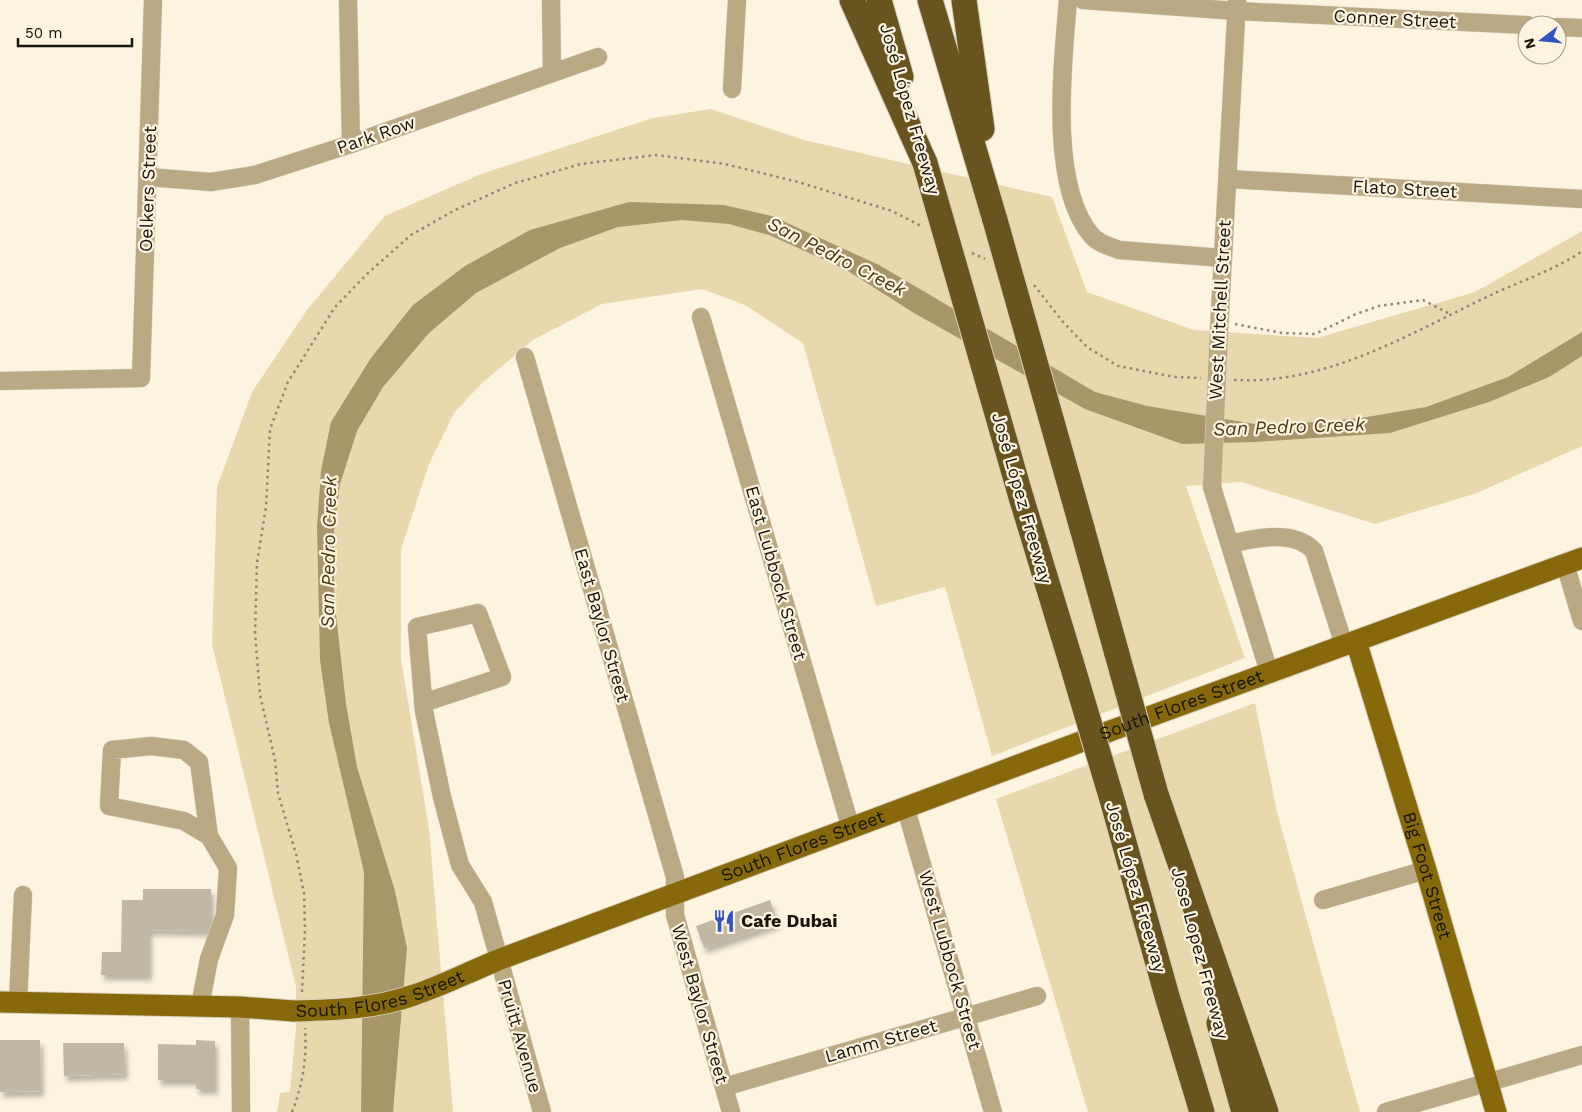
<svg xmlns="http://www.w3.org/2000/svg" width="1582" height="1112" font-family="'Work Sans',sans-serif">
  <style>
    .green { fill: #e9d7ae }
    .water { fill: #a89569 }
    .building { fill: #c1b8a4; filter: url(#shadow) }
    .lines { fill: none; stroke-linecap: round; stroke-linejoin: round }
    .minor-casing { stroke: #d8d0bd; stroke-width: 19 }
    .major-casing { stroke: #d8d0bd; stroke-width: 23 }
    .highway-casing { stroke: #d8d0bd; stroke-width: 27 }
    .path { stroke: #8d8778; stroke-width: 2.5; stroke-dasharray: 2.5 4; stroke-linecap: butt }
    .minor { stroke: #baa982; stroke-width: 18 }
    .major { stroke: #87680a; stroke-width: 21 }
    .highway { stroke: #695420; stroke-width: 25 }
    .minor-bridge-casing { stroke: #d8d0bd; stroke-width: 19; stroke-linecap: butt }
    .major-bridge-casing { stroke: #d8d0bd; stroke-width: 23; stroke-linecap: butt }
    .highway-bridge-casing { stroke: #d8d0bd; stroke-width: 27; stroke-linecap: butt }
    .minor-bridge { stroke: #baa982; stroke-width: 18 }
    .major-bridge { stroke: #87680a; stroke-width: 21 }
    .highway-bridge { stroke: #695420; stroke-width: 25 }
    .labels { text-anchor: middle; stroke-width: 4.5; stroke-linejoin: round; paint-order: stroke }
    .street-label { font-size: 18px; fill: #17140c; stroke: #fdf4df }
    .poi-label { font-size: 18px; font-weight: bold; fill: #17140c; stroke: #fdf4df; text-anchor: start }
    .water-label { font-size: 19px; font-style: italic; fill: #483915; stroke: #fdf4df }
  </style>
  <defs>
    <filter id="shadow"><feDropShadow dx="3" dy="5.5" stdDeviation="2.5" flood-color="#0004"/></filter>
  </defs>
  <rect width="100%" height="100%" fill="#fdf4df"/>
  <g class="green">
    <path d="M 711,109 L 804,140 L 1052,197 L 1087,292 L 1194,330 L 1317,338 L 1475,292 L 1582,231 L 1582,446 L 1477,493 L 1375,524 L 1241,482 L 1186,486 L 1245,658 L 992,756 L 945,587 L 876,606 L 803,343 L 745,305 L 702,289 L 602,304 L 533,340 L 482,383 L 454,413 L 429,464 L 401,549 L 401,659 L 429,829 L 453,1112 L 277,1112 L 280,1093 L 290,1092 L 296,1028 L 296,987 L 212,644 L 217,487 L 252,392 L 307,310 L 385,216 L 481,174 L 653,118 Z"/>
    <path d="M 1255,703 L 1277,812 L 1360,1112 L 1088,1112 L 996,799 Z"/>
  </g>
  <path class="water" d="M 629,202 L 724,205 L 772,216 L 879,265 L 1095,392 L 1147,406 L 1267,426 L 1361,418 L 1426,407 L 1508,377 L 1582,332 L 1582,356 L 1549,377 L 1489,402 L 1390,433 L 1255,442 L 1182,444 L 1085,409 L 914,313 L 843,268 L 769,235 L 729,224 L 682,220 L 618,227 L 560,248 L 476,293 L 429,333 L 383,387 L 357,431 L 340,484 L 334,531 L 334,596 L 346,704 L 357,767 L 395,891 L 407,948 L 393,1112 L 361,1112 L 364,872 L 329,723 L 320,660 L 317,527 L 321,471 L 331,422 L 371,358 L 413,305 L 465,266 L 530,230 Z"/>
  <g class="building">
    <path d="M 143,889 L 211,889 L 211,924 L 208,931 L 149,930 L 149,975 L 101,975 L 102,952 L 121,952 L 122,900 L 143,900 Z"/>
    <path d="M 770,900 L 778,923 L 704,948 L 696,926 Z"/>
    <path d="M 0,1040 L 40,1040 L 41,1091 L 0,1092 Z"/>
    <path d="M 196,1040 L 215,1041 L 215,1089 L 196,1089 L 196,1080 L 158,1080 L 158,1044 L 196,1045 Z"/>
    <path d="M 63,1043 L 124,1043 L 125,1074 L 64,1076 Z"/>
  </g>
  <g class="lines">
    <defs>
      <g id="minor">
        <path d="M 348,0 L 351,144"/>
        <path d="M 551,0 L 552,73"/>
        <path d="M 1068,0 C 1063,62 1048,186 1092,236 C 1099,244 1109,246 1119,250 L 1223,258"/>
        <path d="M 1083,0 L 1237,11 L 1527,25"/>
        <path d="M 1557,27 L 1582,28"/>
        <path d="M 732,89 L 737,0"/>
        <path d="M 148,177 L 211,182 L 255,175 L 351,144 L 598,57"/>
        <path d="M 1228,179 L 1582,199"/>
        <path d="M 701,317 L 851,829"/>
        <path d="M 1219,330 L 1237,0"/>
        <path d="M 525,357 L 675,877 L 675,915 L 731,1112"/>
        <path d="M 0,381 L 141,378 L 153,0"/>
        <path d="M 1212,487 L 1269,672"/>
        <path d="M 1230,544 C 1255,538 1294,529 1314,551 L 1344,645"/>
        <path d="M 1565,564 L 1582,621"/>
        <path d="M 423,703 L 502,677 L 478,613 L 417,627 L 424,711 L 442,797 L 460,865 L 483,902 L 542,1112"/>
        <path d="M 906,809 L 993,1112"/>
        <path d="M 1323,900 L 1426,870"/>
        <path d="M 18,1003 L 23,895"/>
        <path d="M 200,1006 L 209,959 L 225,915 L 228,868 L 209,836 L 184,821 L 109,806 L 112,750 L 151,746 L 184,750 L 199,762 L 209,836"/>
        <path d="M 240,1007 L 241,1112"/>
        <path d="M 724,1087 L 1037,996"/>
        <path d="M 1386,1112 L 1582,1055"/>
      </g>
      <g id="major">
        <path id="s1" d="M 1356,641 L 1426,870 L 1496,1112"/>
        <path id="s2" d="M 468,973 L 498,960 L 1091,738 L 1582,558"/>
        <path d="M 0,1002 L 240,1007 L 294,1011"/>
      </g>
      <g id="highway">
        <path d="M 852,0 L 925,163"/>
        <path d="M 879,0 L 901,77"/>
        <path d="M 930,0 L 995,220"/>
        <path d="M 964,0 L 982,129"/>
        <path d="M 1021,497 L 1072,665"/>
        <path d="M 1082,528 L 1117,654"/>
        <path d="M 1156,794 L 1266,1112"/>
        <path d="M 1113,803 L 1167,996 L 1202,1112"/>
        <path d="M 1219,1023 L 1244,1112"/>
      </g>
    </defs>
    <use href="#minor" class="minor-casing"/>
    <use href="#major" class="major-casing"/>
    <use href="#highway" class="highway-casing"/>
    <g class="path">
      <path d="M 972,253 L 985,259"/>
      <path d="M 1034,285 L 1063,322 L 1087,347 L 1118,366 L 1175,377 L 1201,378"/>
      <path d="M 1235,324 L 1282,333 L 1315,334 L 1356,314 L 1379,306 L 1423,300 L 1450,314"/>
      <path d="M 1234,380 C 1328,385 1410,333 1493,294 C 1519,282 1561,267 1582,251"/>
      <path d="M 302,992 L 305,929 L 304,893 L 296,854 L 278,793 L 275,760 L 260,695 L 255,633 L 257,563 L 266,507 L 270,429 L 288,382 L 335,307 L 368,273 L 411,235 L 455,210 L 515,183 L 581,164 L 656,155 L 725,164 L 798,182 L 892,211 L 923,227"/>
      <path d="M 292,1112 C 303,1084 307,1058 305,1028"/>
    </g>
    <use href="#minor" class="minor"/>
    <use href="#major" class="major"/>
    <use href="#highway" class="highway"/>
    <defs>
      <path id="minor-bridge" d="M 1212,487 L 1219,330"/>
      <g id="major-bridge">
        <path id="s3" d="M 294,1011 C 334,1010 375,1009 414,995 C 432,989 450,981 468,973"/>
      </g>
      <g id="highway-bridge">
        <path d="M 925,163 L 1021,497"/>
        <path d="M 995,220 L 1082,528"/>
        <path d="M 1117,654 L 1156,794"/>
        <path d="M 1072,665 L 1113,803"/>
      </g>
    </defs>
    <use href="#minor-bridge" class="minor-bridge-casing"/>
    <use href="#major-bridge" class="major-bridge-casing"/>
    <use href="#highway-bridge" class="highway-bridge-casing"/>
    <use href="#minor-bridge" class="minor-bridge"/>
    <use href="#major-bridge" class="major-bridge"/>
    <use href="#highway-bridge" class="highway-bridge"/>
  </g>
  <defs>
    <symbol id="restaurant-bare" viewBox="-9 -9 18 18"><path d="M-5-6h1v4h1v-4h1v4h1v-4h1v5L-1.5 .5V6h-2V.5L-5-1ZM5-6V6H3V1.5H1.5Q1.5-4 5-6Z" fill="#3152c2" stroke="#fdf4df" stroke-width="2.5" paint-order="stroke"/></symbol>
  </defs>
  <g fill-rule="evenodd">
    <use href="#restaurant-bare" x="708" y="905" width="32" height="32"/>
  </g>
  <g class="labels">
    <g class="street-label">
      <text transform="translate(1395 19) rotate(3)" y="6">Conner Street</text>
      <text transform="translate(910 109) rotate(74)" y="6">José López Freeway</text>
      <text transform="translate(376 135) rotate(-19)" y="6">Park Row</text>
      <text transform="translate(148 189) rotate(-88)" y="6">Oelkers Street</text>
      <text transform="translate(1405 189) rotate(3)" y="6">Flato Street</text>
      <text transform="translate(1220 310) rotate(-87)" y="6">West Mitchell Street</text>
      <text transform="translate(1022 498) rotate(74)" y="6">José López Freeway</text>
      <text transform="translate(776 573) rotate(74)" y="6">East Lubbock Street</text>
      <text transform="translate(602 625) rotate(74)" y="6">East Baylor Street</text>
      <text dy="6" stroke="none"><textPath href="#s2" startOffset="762">South Flores Street</textPath></text>
      <text dy="6" stroke="none"><textPath href="#s2" startOffset="358">South Flores Street</textPath></text>
      <text dy="6" stroke="none"><textPath href="#s1" startOffset="245">Big Foot Street</textPath></text>
      <text transform="translate(1136 887) rotate(74)" y="6">José López Freeway</text>
      <text transform="translate(1200 953) rotate(75)" y="6">Jose Lopez Freeway</text>
      <text transform="translate(950 960) rotate(74)" y="6">West Lubbock Street</text>
      <text dy="6" stroke="none"><textPath href="#s3" startOffset="88">South Flores Street</textPath></text>
      <text transform="translate(700 1004) rotate(74)" y="6">West Baylor Street</text>
      <text transform="translate(520 1036) rotate(74)" y="6">Pruitt Avenue</text>
      <text transform="translate(881 1041) rotate(-16)" y="6">Lamm Street</text>
    </g>
    <g class="poi-label">
      <text x="741" y="927">Cafe Dubai</text>
    </g>
    <g class="water-label">
      <text transform="translate(837 256) rotate(27)" y="7">San Pedro Creek</text>
      <text transform="translate(1289 426) rotate(-2)" y="7">San Pedro Creek</text>
      <text transform="translate(328 552) rotate(-89)" y="7">San Pedro Creek</text>
    </g>
  </g>
  <g transform="translate(1542 40) rotate(254)"><circle r="24" fill="#fdf4df" stroke="#a19a8b"/>
  <path d="M0-4L9 19L0 12L-9 19Z" fill="#3152c2"/>
  <text y="-8" font-size="14" font-weight="bold" text-anchor="middle" fill="#17140c">N</text>
  </g>
  <path d="M18 38v8h114v-8" fill="none" stroke="#17140c" stroke-width="2.5"/>
  <text x="25" y="38" font-size="15" fill="#17140c" stroke="#fdf4df" stroke-width="4" paint-order="stroke">50 m</text>
</svg>
